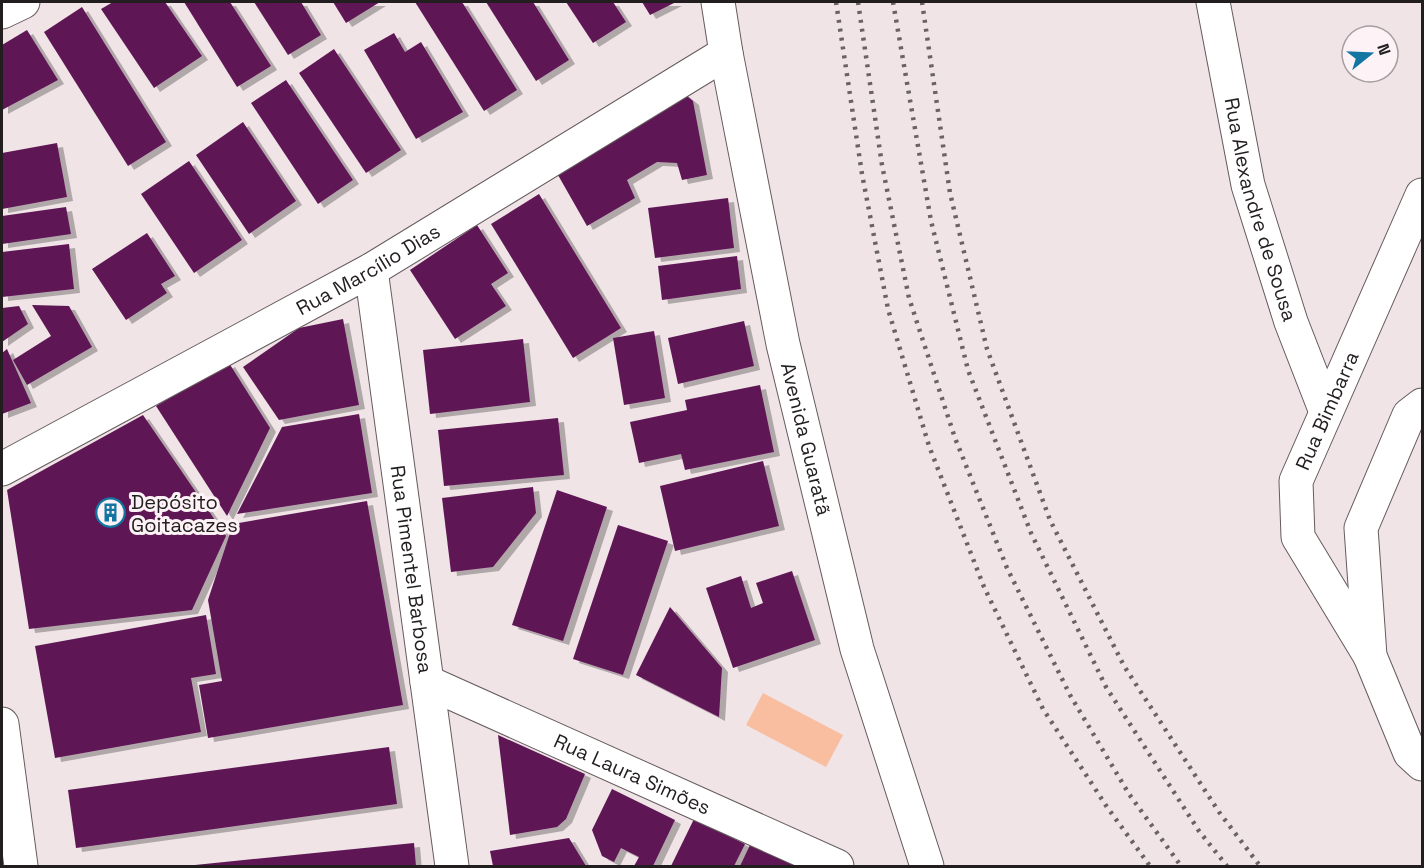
<svg xmlns="http://www.w3.org/2000/svg" width="1424" height="868" font-family="'Space Grotesk',sans-serif">
  <style>
    .green { fill: #f8be9f }
    .building { fill: #5f1655; filter: url(#shadow) }
    .lines { fill: none; stroke-linecap: round; stroke-linejoin: round }
    .minor-casing { stroke: #655b5e; stroke-width: 35 }
    .tertiary-casing { stroke: #655b5e; stroke-width: 35 }
    .minor { stroke: #fff; stroke-width: 33 }
    .tertiary { stroke: #fff; stroke-width: 33 }
    .rail { stroke: #696364; stroke-width: 4.5; stroke-dasharray: 3 6; stroke-linecap: butt }
    .labels { text-anchor: middle; stroke-width: 6; stroke-linejoin: round; paint-order: stroke }
    .street-label { font-size: 20px; fill: #221e1f; stroke: #fdf2f5 }
    .poi-label { font-size: 20px; fill: #221e1f; stroke: #fdf2f5; text-anchor: start }
  </style>
  <defs>
    <filter id="shadow"><feDropShadow dx="6" dy="4" stdDeviation="0" flood-color="#0004"/></filter>
  </defs>
  <rect width="100%" height="100%" fill="#f0e4e7"/>
  <path class="green" d="M 763,693 L 843,735 L 826,767 L 746,725 Z"/>
  <g class="building">
    <path d="M 113,2 L 165,2 L 202,56 L 154,88 L 101,9 Z"/>
    <path d="M 184,2 L 230,2 L 271,66 L 237,87 Z"/>
    <path d="M 254,2 L 301,2 L 321,35 L 288,55 Z"/>
    <path d="M 333,2 L 380,2 L 346,23 Z"/>
    <path d="M 415,2 L 462,2 L 517,90 L 484,111 Z"/>
    <path d="M 486,2 L 533,2 L 569,60 L 536,81 Z"/>
    <path d="M 566,2 L 613,2 L 626,22 L 593,43 Z"/>
    <path d="M 642,2 L 676,2 L 650,15 Z"/>
    <path d="M 82,7 L 166,142 L 128,166 L 44,32 Z"/>
    <path d="M 27,30 L 58,80 L 2,110 L 2,45 Z"/>
    <path d="M 394,33 L 405,52 L 421,42 L 463,112 L 416,139 L 364,50 Z"/>
    <path d="M 334,49 L 401,150 L 366,173 L 299,73 Z"/>
    <path d="M 286,80 L 353,180 L 318,204 L 251,103 Z"/>
    <path d="M 682,92 L 693,101 L 707,175 L 682,180 L 677,163 L 657,162 L 627,180 L 635,198 L 587,226 L 554,168 Z"/>
    <path d="M 243,122 L 296,201 L 249,234 L 196,155 Z"/>
    <path d="M 57,143 L 67,197 L 2,209 L 2,153 Z"/>
    <path d="M 189,161 L 242,240 L 194,273 L 141,194 Z"/>
    <path d="M 539,194 L 621,328 L 573,358 L 491,224 Z"/>
    <path d="M 728,198 L 734,248 L 655,258 L 648,208 Z"/>
    <path d="M 66,207 L 71,234 L 2,244 L 2,216 Z"/>
    <path d="M 477,225 L 508,273 L 491,284 L 506,306 L 455,339 L 410,270 Z"/>
    <path d="M 147,233 L 175,276 L 161,284 L 167,293 L 126,320 L 92,269 Z"/>
    <path d="M 69,244 L 74,289 L 2,297 L 2,252 Z"/>
    <path d="M 737,256 L 741,289 L 662,300 L 658,266 Z"/>
    <path d="M 32,305 L 69,306 L 92,347 L 27,385 L 13,360 L 51,336 Z"/>
    <path d="M 19,306 L 28,324 L 2,342 L 2,308 Z"/>
    <path d="M 343,319 L 359,405 L 279,420 L 243,367 L 299,328 Z"/>
    <path d="M 744,321 L 754,366 L 678,384 L 668,338 Z"/>
    <path d="M 654,331 L 665,398 L 624,405 L 613,338 Z"/>
    <path d="M 523,339 L 530,402 L 430,414 L 423,350 Z"/>
    <path d="M 7,349 L 31,403 L 2,414 L 2,353 Z"/>
    <path d="M 229,363 L 270,428 L 227,516 L 156,406 Z"/>
    <path d="M 760,385 L 774,452 L 685,470 L 681,454 L 639,463 L 630,422 L 687,410 L 685,400 Z"/>
    <path d="M 359,414 L 372,493 L 237,514 L 282,427 Z"/>
    <path d="M 143,415 L 226,536 L 192,610 L 29,629 L 7,490 Z"/>
    <path d="M 558,418 L 564,475 L 444,486 L 438,430 Z"/>
    <path d="M 763,461 L 779,526 L 675,551 L 660,486 Z"/>
    <path d="M 533,487 L 536,513 L 493,567 L 451,572 L 442,498 Z"/>
    <path d="M 557,490 L 607,507 L 563,641 L 512,625 Z"/>
    <path d="M 367,501 L 403,705 L 208,738 L 199,685 L 222,681 L 208,600 L 233,524 Z"/>
    <path d="M 618,525 L 668,541 L 623,675 L 573,659 Z"/>
    <path d="M 792,571 L 815,640 L 733,668 L 706,588 L 741,576 L 751,608 L 763,603 L 756,583 Z"/>
    <path d="M 670,607 L 722,668 L 719,717 L 636,675 Z"/>
    <path d="M 206,615 L 216,674 L 191,678 L 201,732 L 55,758 L 35,646 Z"/>
    <path d="M 498,735 L 585,774 L 566,819 L 557,827 L 510,835 Z"/>
    <path d="M 389,747 L 397,804 L 76,848 L 68,790 Z"/>
    <path d="M 612,789 L 675,820 L 653,866 L 634,866 L 639,857 L 621,848 L 614,862 L 602,856 L 592,830 Z"/>
    <path d="M 694,819 L 745,844 L 734,866 L 671,866 Z"/>
    <path d="M 569,838 L 586,866 L 493,866 L 490,851 Z"/>
    <path d="M 414,843 L 416,866 L 195,866 L 195,865 Z"/>
    <path d="M 750,845 L 797,866 L 740,866 Z"/>
  </g>
  <g class="lines">
    <defs>
      <g id="minor">
        <path id="s1" d="M 718,2 L 726,53 L 783,344 L 857,649 L 927,866"/>
        <path id="s2" d="M 1213,2 L 1248,185 L 1291,322 L 1326,412"/>
        <path d="M 2,12 L 23,2"/>
        <path id="s3" d="M 371,270 L 452,866"/>
        <path d="M 1422,405 L 1409,415 L 1361,528 L 1370,656 L 1410,753 L 1422,764"/>
        <path id="s4" d="M 2,469 L 371,270 L 726,53"/>
        <path id="s5" d="M 1370,656 L 1298,537 L 1296,481 L 1422,195"/>
        <path id="s6" d="M 427,682 L 837,866"/>
      </g>
      <path id="tertiary" d="M 2,724 L 21,866"/>
    </defs>
    <use href="#minor" class="minor-casing"/>
    <use href="#tertiary" class="tertiary-casing"/>
    <use href="#minor" class="minor"/>
    <use href="#tertiary" class="tertiary"/>
    <g class="rail">
      <path d="M 836,2 L 862,174 L 888,309 L 929,446 L 984,587 L 1043,709 L 1107,807 L 1150,866"/>
      <path d="M 858,2 L 882,165 L 909,298 L 955,438 L 1007,568 L 1070,695 L 1129,794 L 1181,866"/>
      <path d="M 893,2 L 931,221 L 968,370 L 1031,533 L 1106,687 L 1199,831 L 1227,866"/>
      <path d="M 922,2 L 950,193 L 987,349 L 1050,520 L 1124,666 L 1219,812 L 1260,866"/>
    </g>
  </g>
  <defs>
    <symbol id="building-ring" viewBox="-11 -11 22 22"><circle r="9.5" fill="#fdf2f5" stroke="#1275a2" stroke-width="1.5"/><path d="M-4-6H4V6H1V3H-1V6H-4ZM-2.5-4.3h1.7v1.8h-1.7ZM.8-4.3h1.7v1.8H.8ZM-2.5-1h1.7V.8h-1.7ZM.8-1h1.7V.8H.8Z" fill="#1275a2"/></symbol>
  </defs>
  <g fill-rule="evenodd">
    <use href="#building-ring" x="94" y="496" width="33" height="33"/>
  </g>
  <g class="labels">
    <g class="street-label">
      <text dy="7" stroke="none"><textPath href="#s2" startOffset="213">Rua Alexandre de Sousa</textPath></text>
      <text dy="7" stroke="none"><textPath href="#s4" startOffset="417">Rua Marcílio Dias</textPath></text>
      <text dy="7" stroke="none"><textPath href="#s5" startOffset="272">Rua Bimbarra</textPath></text>
      <text dy="7" stroke="none"><textPath href="#s1" startOffset="446">Avenida Guaratã</textPath></text>
      <text dy="7" stroke="none"><textPath href="#s3" startOffset="302">Rua Pimentel Barbosa</textPath></text>
      <text dy="7" stroke="none"><textPath href="#s6" startOffset="225">Rua Laura Simões</textPath></text>
    </g>
    <g class="poi-label">
      <text x="131" y="509">Depósito<tspan x="131" dy="23">Goitacazes</tspan></text>
    </g>
  </g>
  <rect width="1424" height="868" fill="none" stroke="#221e1f" stroke-width="6"/>
  <g transform="translate(1370 54) rotate(72)"><circle r="28" fill="#fdf2f5" stroke="#a59d9f" stroke-width="1.5"/>
  <path d="M0-4.5L10 22L0 15L-10 22Z" fill="#1275a2"/>
  <text y="-9" font-size="16" font-weight="bold" text-anchor="middle" fill="#221e1f">N</text>
  </g>
</svg>
